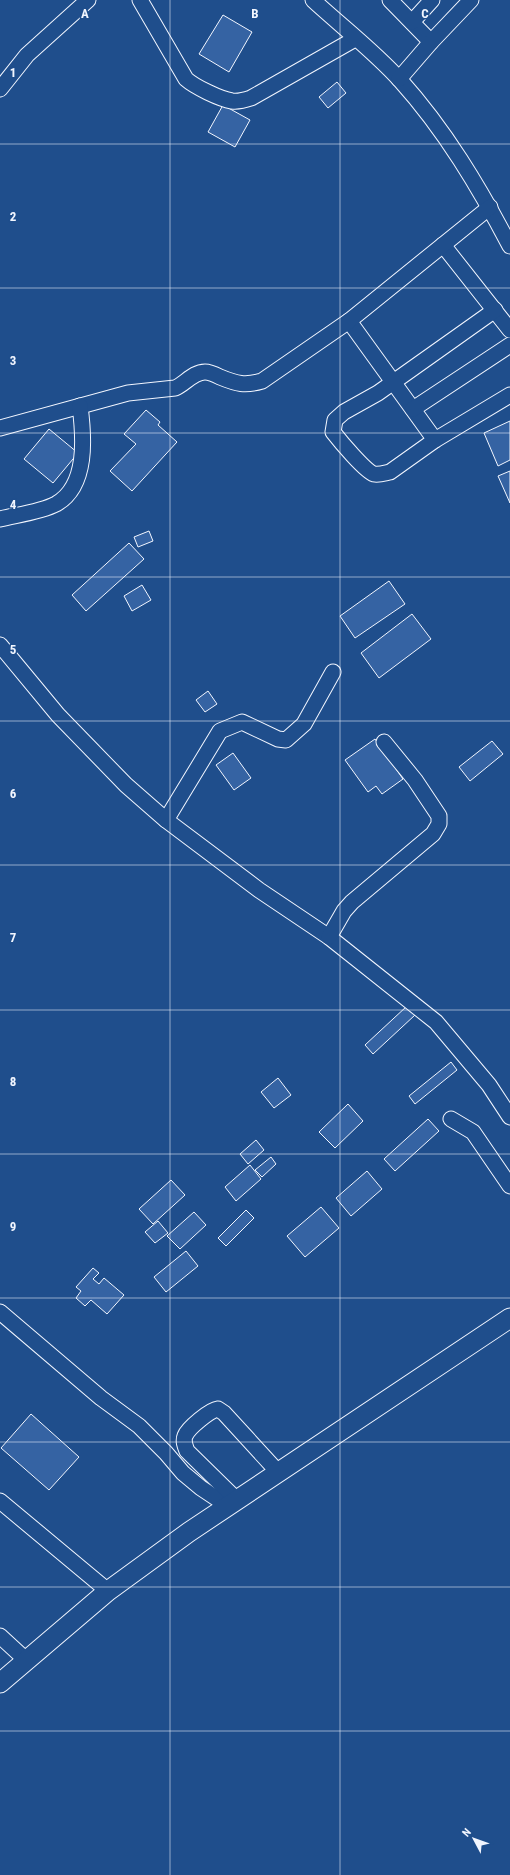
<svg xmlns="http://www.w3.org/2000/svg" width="510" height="1875" font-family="'Roboto Condensed',sans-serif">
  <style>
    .building { fill: #3563a3; stroke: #f2f6ff }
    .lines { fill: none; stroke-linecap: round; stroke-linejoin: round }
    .minor-casing { stroke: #f2f6ff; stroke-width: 17 }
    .major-casing { stroke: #f2f6ff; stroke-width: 21 }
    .minor { stroke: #1f4e8c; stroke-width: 15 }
    .major { stroke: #1f4e8c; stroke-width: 19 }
    .grid { fill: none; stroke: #f2f6ff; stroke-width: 1; stroke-opacity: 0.55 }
    .grid-label { font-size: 13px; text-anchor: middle; font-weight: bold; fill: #f2f6ff; stroke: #1f4e8c; stroke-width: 3; stroke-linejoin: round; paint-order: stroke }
  </style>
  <rect width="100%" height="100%" fill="#1f4e8c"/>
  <g class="building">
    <path d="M 223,15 L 252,32 L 229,72 L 199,54 Z"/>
    <path d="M 337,82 L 346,93 L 328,108 L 319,97 Z"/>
    <path d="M 223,105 L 250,120 L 235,147 L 208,132 Z"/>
    <path d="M 146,410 L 160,422 L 158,425 L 177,442 L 132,491 L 110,471 L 136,444 L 124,434 Z"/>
    <path d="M 510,421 L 510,460 L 498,466 L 484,433 Z"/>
    <path d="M 49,429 L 78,453 L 53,483 L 24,459 Z"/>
    <path d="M 510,471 L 510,503 L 498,476 Z"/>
    <path d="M 149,531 L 153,541 L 138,547 L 134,537 Z"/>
    <path d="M 129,543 L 144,559 L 86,611 L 72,595 Z"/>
    <path d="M 389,581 L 405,604 L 355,638 L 340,616 Z"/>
    <path d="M 142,585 L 151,600 L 132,611 L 124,596 Z"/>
    <path d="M 412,614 L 431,639 L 379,678 L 361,653 Z"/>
    <path d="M 208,691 L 217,704 L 205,712 L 196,700 Z"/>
    <path d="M 375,739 L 403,779 L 382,794 L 376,786 L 368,792 L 345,760 Z"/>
    <path d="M 492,741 L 503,754 L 470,781 L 459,767 Z"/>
    <path d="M 233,753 L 251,778 L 234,790 L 216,765 Z"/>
    <path d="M 407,1006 L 415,1015 L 373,1054 L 365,1045 Z"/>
    <path d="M 451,1062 L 457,1070 L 415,1104 L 409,1096 Z"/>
    <path d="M 278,1078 L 291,1095 L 274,1108 L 261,1092 Z"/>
    <path d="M 348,1104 L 363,1121 L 335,1148 L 319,1132 Z"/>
    <path d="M 428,1119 L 439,1131 L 395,1171 L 384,1159 Z"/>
    <path d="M 256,1140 L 264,1150 L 248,1164 L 240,1154 Z"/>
    <path d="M 271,1157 L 276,1164 L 262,1177 L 255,1170 Z"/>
    <path d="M 250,1165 L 261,1179 L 236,1201 L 225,1187 Z"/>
    <path d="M 367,1171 L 382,1189 L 351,1216 L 336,1198 Z"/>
    <path d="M 171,1180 L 185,1195 L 153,1224 L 139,1209 Z"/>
    <path d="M 321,1207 L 339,1228 L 305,1257 L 287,1236 Z"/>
    <path d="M 246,1210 L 254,1218 L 226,1246 L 218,1238 Z"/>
    <path d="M 194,1212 L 206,1225 L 180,1249 L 167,1236 Z"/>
    <path d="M 158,1221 L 168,1233 L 155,1243 L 145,1232 Z"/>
    <path d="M 186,1251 L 198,1266 L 166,1292 L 154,1277 Z"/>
    <path d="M 93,1268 L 99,1273 L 93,1279 L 99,1284 L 104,1278 L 124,1295 L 107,1314 L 91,1300 L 85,1306 L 76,1298 L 81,1291 L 76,1287 Z"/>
    <path d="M 31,1414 L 79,1457 L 49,1490 L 1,1448 Z"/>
  </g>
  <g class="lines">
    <defs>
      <g id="minor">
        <path d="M 140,0 L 186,79 C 195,87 220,99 232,101 C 239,102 245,100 251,98 L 355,39"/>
        <path d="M 313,0 C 340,25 375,52 400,80 C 445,130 479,187 510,246"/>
        <path d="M 390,0 L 431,42"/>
        <path d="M 412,22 L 432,0"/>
        <path d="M 399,79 L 431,42 L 471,0"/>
        <path d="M 0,89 L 27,55 L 88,0"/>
        <path d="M 443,245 L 510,330"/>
        <path d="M 495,310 L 378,393 L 344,412 L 335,420 L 333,432 C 340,441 365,471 374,474 C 379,475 385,473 390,472 L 435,440 L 510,395"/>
        <path d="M 349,321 L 435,440"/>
        <path d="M 413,409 L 510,345"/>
        <path d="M 0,428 L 128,393 L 175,388 C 185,384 193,372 205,372 C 210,372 216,375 220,377 C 237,384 245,386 262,381 L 349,321 L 490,207"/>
        <path d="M 0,519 C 16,515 41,512 56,504 C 88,486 84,437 80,406"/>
        <path d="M 0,645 L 58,715 L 126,785 L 166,820 L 259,890 L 329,937 L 436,1022 L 489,1085 L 510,1117"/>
        <path d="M 166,820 L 220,731 L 242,722 L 278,739 L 286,740 L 304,724 L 333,672"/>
        <path d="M 329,937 L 344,911 L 352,902 L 433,834 L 439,824 L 439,816 L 415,780 L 384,742"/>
        <path d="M 451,1119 L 473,1132 L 510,1186"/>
        <path d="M 0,1312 L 101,1398 L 139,1426 L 166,1453 L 183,1473 L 201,1488 L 228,1506"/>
        <path d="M 237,1500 L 187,1451 C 185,1446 183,1441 185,1436 C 188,1428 210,1410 218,1409 L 224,1413 L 278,1472"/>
        <path d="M 0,1501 L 108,1591"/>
        <path d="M 0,1636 L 26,1660"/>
      </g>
      <path id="major" d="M 0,1683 L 108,1591 L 189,1532 L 510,1318"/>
    </defs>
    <use href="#minor" class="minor-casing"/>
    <use href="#major" class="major-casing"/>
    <use href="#minor" class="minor"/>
    <use href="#major" class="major"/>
  </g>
  <path class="grid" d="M 170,0 L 170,1875M 340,0 L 340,1875M 0,144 L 510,144M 0,288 L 510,288M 0,433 L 510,433M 0,577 L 510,577M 0,721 L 510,721M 0,865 L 510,865M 0,1010 L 510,1010M 0,1154 L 510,1154M 0,1298 L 510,1298M 0,1442 L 510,1442M 0,1587 L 510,1587M 0,1731 L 510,1731"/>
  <g class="grid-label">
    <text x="85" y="18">A</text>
    <text x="255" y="18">B</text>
    <text x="425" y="18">C</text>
    <text x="13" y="77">1</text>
    <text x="13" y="221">2</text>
    <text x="13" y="365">3</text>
    <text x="13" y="509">4</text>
    <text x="13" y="654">5</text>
    <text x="13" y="798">6</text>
    <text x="13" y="942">7</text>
    <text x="13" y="1086">8</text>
    <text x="13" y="1231">9</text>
  </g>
  <g transform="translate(474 1839) rotate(311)" stroke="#1f4e8c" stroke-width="3" paint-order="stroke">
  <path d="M0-3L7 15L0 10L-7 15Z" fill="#f2f6ff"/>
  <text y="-6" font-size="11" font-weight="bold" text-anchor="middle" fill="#f2f6ff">N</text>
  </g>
</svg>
